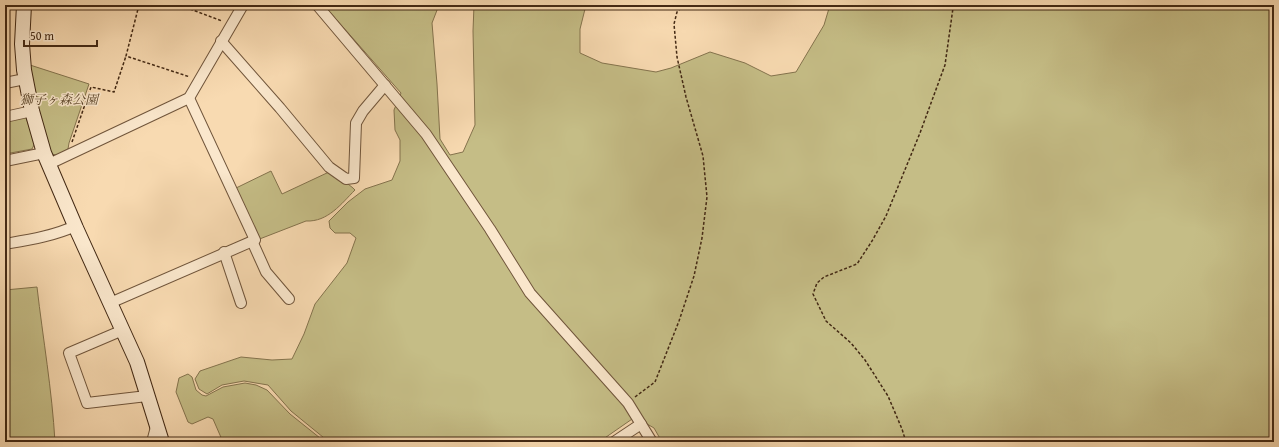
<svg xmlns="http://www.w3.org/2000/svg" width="1279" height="447" font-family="'Gentium Book Plus','Noto Serif JP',serif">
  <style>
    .green { fill: #c5bd86; stroke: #84734d }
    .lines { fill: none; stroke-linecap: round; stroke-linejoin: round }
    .street-casing { stroke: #70553b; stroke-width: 12 }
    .secondary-casing { stroke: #432914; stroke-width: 16 }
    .path { stroke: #432914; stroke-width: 1.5; stroke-dasharray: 3 2; stroke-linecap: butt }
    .street { stroke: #fae7cc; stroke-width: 10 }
    .secondary { stroke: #fae7cc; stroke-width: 14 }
    .labels { text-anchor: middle; stroke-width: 3; stroke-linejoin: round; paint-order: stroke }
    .park-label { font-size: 13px; font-style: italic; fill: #5d472b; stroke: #fae7cc }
  </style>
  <rect width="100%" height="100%" fill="#f8dab1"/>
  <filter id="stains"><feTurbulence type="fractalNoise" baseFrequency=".005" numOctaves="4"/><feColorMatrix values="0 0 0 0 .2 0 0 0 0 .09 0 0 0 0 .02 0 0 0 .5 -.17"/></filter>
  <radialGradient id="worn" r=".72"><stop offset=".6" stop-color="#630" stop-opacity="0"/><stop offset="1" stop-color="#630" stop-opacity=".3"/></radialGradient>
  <g class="green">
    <path d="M 328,5 L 439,5 L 432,23 L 437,84 L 440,139 L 450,155 L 463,152 L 475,125 L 473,31 L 474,5 L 586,5 L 580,29 L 580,53 L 602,63 L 656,72 L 671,68 L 710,52 L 745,63 L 771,76 L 796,72 L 824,25 L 830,5 L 1274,5 L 1274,442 L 662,442 L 654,428 L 635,417 L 599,442 L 329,442 L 291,411 L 268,385 L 244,381 L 222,385 L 207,394 L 199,389 L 195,379 L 200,371 L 241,357 L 272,360 L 292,359 L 304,334 L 315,304 L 347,263 L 356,238 L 350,233 L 335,233 L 330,228 L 329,221 L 348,202 L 365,189 L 392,180 L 400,161 L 400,140 L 395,130 L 394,110 L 401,93 L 328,10 Z"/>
    <path d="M 30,65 L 89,84 L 69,143 L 68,149 L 57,155 L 51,154 L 32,93 Z"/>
    <path d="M 25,115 L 35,143 L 32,149 L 5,154 L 5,119 Z"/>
    <path d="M 271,171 L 282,194 L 329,172 L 333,172 L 353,188 L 355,190 C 341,204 328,222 306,221 L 257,240 L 234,189 Z"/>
    <path d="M 37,287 C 43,339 52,390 55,442 L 5,442 L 5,290 Z"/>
    <path d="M 188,374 L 192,377 L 196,390 L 202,395 L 206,396 L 223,387 L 245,383 L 256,385 L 267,390 L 290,414 L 325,442 L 223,442 L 213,419 L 208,417 L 192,424 L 188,422 L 176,392 L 179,378 Z"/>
  </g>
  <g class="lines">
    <defs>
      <g id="street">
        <path d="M 317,5 L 426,134 L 490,229 L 530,293 L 628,403 L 652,442"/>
        <path d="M 221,41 L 280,108 L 329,167 L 346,179 L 354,178 L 356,123 L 363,111 L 385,85"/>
        <path d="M 5,83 L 25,79"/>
        <path d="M 5,117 L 32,111"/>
        <path d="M 5,161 L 44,153"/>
        <path d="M 49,164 L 189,98 L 243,5"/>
        <path d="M 252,241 L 266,272 L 289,299"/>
        <path d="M 5,244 C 28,240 54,236 75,226"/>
        <path d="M 224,252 L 241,303"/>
        <path d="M 110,303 L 255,240 L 189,98"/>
        <path d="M 123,330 L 69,353 L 87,403 L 147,396"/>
        <path d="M 152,442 L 156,427"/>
        <path d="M 614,442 L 641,424"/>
      </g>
      <path id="secondary" d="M 24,5 L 22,44 L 24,70 L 32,111 L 44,153 L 76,228 L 137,362 L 162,442"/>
    </defs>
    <use href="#street" class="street-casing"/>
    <use href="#secondary" class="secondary-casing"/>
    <g class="path">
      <path d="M 139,5 L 126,56 L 190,77"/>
      <path d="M 178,5 L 182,6"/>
      <path d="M 183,5 L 182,6 L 222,21"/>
      <path d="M 72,142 L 91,87 L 114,92 L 126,56"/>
      <path d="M 635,397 L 655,382 L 679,321 L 694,276 L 702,238 L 707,197 L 703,156 L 686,97 L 677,57 L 674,24 L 677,12 L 684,5"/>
      <path d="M 906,442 L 902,429 L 888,396 L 865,360 L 851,343 L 826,321 L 813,294 L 817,283 L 824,277 L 857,264 L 872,241 L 886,216 L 920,133 L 945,65 L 953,8 L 952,5"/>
    </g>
    <use href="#street" class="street"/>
    <use href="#secondary" class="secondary"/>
  </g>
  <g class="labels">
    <g class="park-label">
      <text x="59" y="104">獅子ヶ森公園</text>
    </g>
  </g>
  <rect width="1279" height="447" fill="none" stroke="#f8dab1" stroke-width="20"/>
  <rect x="6" y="6" width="1267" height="435" fill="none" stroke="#432914" stroke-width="2"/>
  <rect x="10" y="10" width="1259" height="427" fill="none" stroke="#432914"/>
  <path d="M24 40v6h73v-6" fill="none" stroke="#432914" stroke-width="2"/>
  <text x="30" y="40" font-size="12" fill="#432914" stroke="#fae7cc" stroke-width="3" paint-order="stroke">50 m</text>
  <rect width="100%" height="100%" filter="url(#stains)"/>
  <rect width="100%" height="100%" fill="url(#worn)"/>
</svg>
